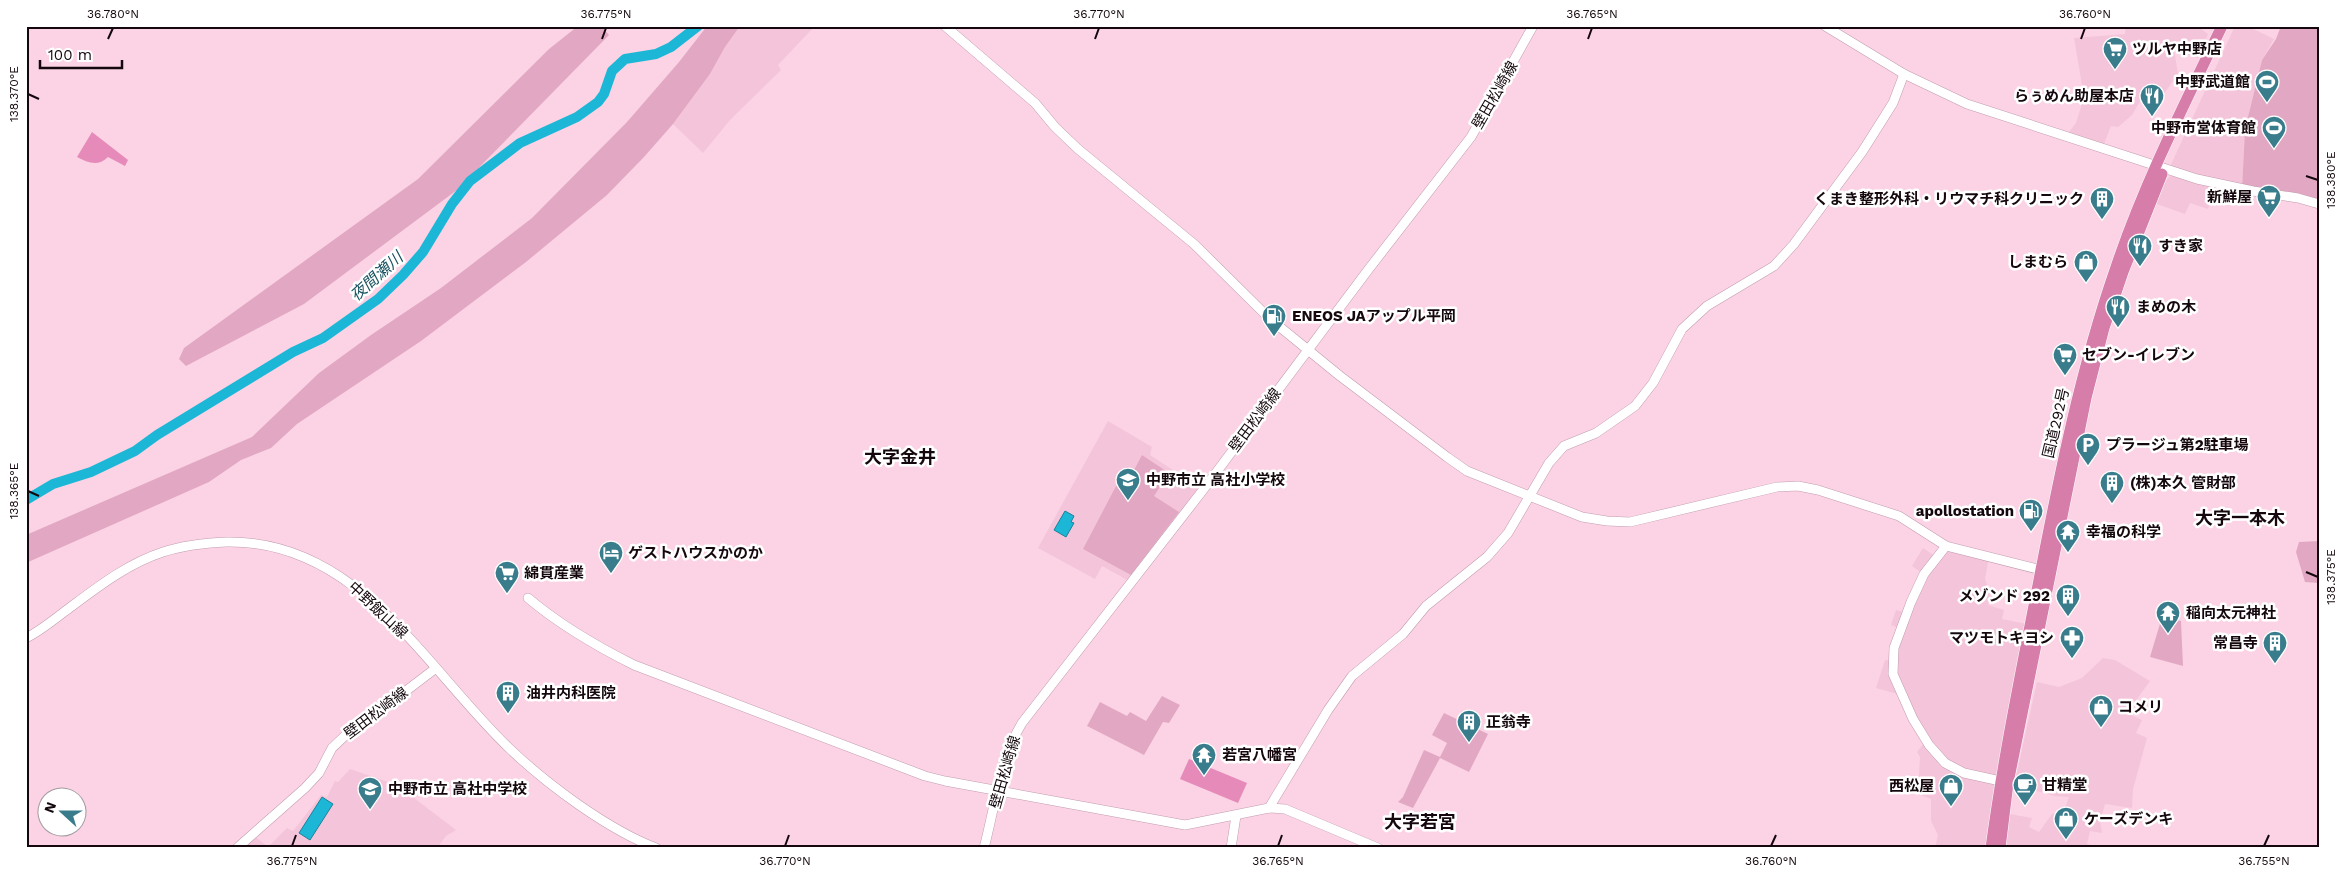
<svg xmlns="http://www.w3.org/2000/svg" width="2345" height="874" font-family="'Work Sans','Noto Sans JP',sans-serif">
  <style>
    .built { fill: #f4c5da }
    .green { fill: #e2a8c3 }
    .forest { fill: #e68bb9 }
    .water { fill: #1cb7d6; stroke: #1a829a }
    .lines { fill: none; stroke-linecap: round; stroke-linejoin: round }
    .river { stroke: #1cb7d6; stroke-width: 10 }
    .secondary-casing { stroke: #c29cae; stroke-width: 10 }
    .highway-casing { stroke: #fff; stroke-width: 12 }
    .secondary { stroke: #fff; stroke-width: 9 }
    .highway { stroke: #d67daa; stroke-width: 11 }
    .ticks { fill: none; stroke: #14080e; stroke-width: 2 }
    .labels { text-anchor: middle; stroke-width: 5; stroke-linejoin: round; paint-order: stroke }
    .poi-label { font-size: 15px; font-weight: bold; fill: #14080e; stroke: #fff; text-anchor: start }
    .street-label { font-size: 15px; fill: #14080e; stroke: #fff }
    .water-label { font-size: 16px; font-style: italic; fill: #19525f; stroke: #fff }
    .quarter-label { font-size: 18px; font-weight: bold; fill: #14080e; stroke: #fff }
    .neatline { fill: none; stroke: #14080e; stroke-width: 2 }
    .ticks-label { font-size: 12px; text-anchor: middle; fill: #14080e }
  </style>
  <rect width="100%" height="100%" fill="#fbd3e5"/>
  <g class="built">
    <path d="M 740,26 L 814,27 L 778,65 L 781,70 L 730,120 L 703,153 L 673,124 L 710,74 L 725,47 Z"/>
    <path d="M 2126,26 L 2197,26 L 2208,34 L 2198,58 L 2174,49 L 2178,74 L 2163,95 L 2142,98 L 2132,115 L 2118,127 L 2111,126 L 2102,149 L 2065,137 L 2076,123 L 2081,107 L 2082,85 L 2074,38 L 2125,34 Z"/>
    <path d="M 2235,26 L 2247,26 L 2274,39 L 2262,60 L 2245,129 L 2242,189 L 2219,184 L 2208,209 L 2190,203 L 2185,214 L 2154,203 L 2163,183 L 2174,173 L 2168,171 Z"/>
    <path d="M 1108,421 L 1152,447 L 1150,455 L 1203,490 L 1131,582 L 1102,566 L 1095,579 L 1038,548 Z"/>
    <path d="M 1946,546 L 1989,557 L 1985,579 L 1990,593 L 1988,605 L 2004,610 L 2002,619 L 2027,624 L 1987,848 L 1935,848 L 1938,835 L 1931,821 L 1931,799 L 1918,794 L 1920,757 L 1917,752 L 1926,740 L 1901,695 L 1876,688 L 1885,660 L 1892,661 L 1901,629 L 1891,625 L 1896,610 L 1907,613 L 1924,574 L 1912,566 L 1923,548 L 1936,557 Z"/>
    <path d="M 2103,658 L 2115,660 L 2150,681 L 2127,713 L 2142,720 L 2136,733 L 2147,738 L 2133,789 L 2132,808 L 2105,804 L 2100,822 L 2102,833 L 2090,831 L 2087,844 L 2101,848 L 2006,848 L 2010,814 L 2032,818 L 2029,827 L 2039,832 L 2052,814 L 2065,808 L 2069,797 L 2055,796 L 2014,785 L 2037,682 L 2059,687 L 2082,678 Z"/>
    <path d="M 350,769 L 397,785 L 456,830 L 446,836 L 437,848 L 248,848 L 243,843 L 252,834 L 268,847 L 287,828 L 293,831 L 321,795 L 327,797 L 335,781 L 338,782 Z"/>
  </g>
  <g class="green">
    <path d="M 578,26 L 601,26 L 609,35 L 457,190 L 304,304 L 186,366 L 179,359 L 184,348 L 418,179 L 549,49 Z"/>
    <path d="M 707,26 L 740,26 L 725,47 L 710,74 L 673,124 L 644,157 L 607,195 L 526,262 L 421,341 L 297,424 L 271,448 L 241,460 L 209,482 L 26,563 L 26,535 L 252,437 L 319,373 L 371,335 L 441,288 L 532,218 L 627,122 L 679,62 Z"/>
    <path d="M 2281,26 L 2319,26 L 2319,204 L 2242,189 L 2245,129 L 2262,60 L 2276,39 Z"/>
    <path d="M 1142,455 L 1169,473 L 1154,496 L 1179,512 L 1131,575 L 1083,549 L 1126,467 L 1134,470 Z"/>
    <path d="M 2319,541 L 2319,583 L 2305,582 L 2296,552 L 2299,542 Z"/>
    <path d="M 2162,617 L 2181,621 L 2183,666 L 2150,657 Z"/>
    <path d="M 1162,696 L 1180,705 L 1169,723 L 1163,722 L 1144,755 L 1087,726 L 1100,702 L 1127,716 L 1130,712 L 1146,721 Z"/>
    <path d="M 1444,713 L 1488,734 L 1469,772 L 1440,758 L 1413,808 L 1398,802 L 1403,797 L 1424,750 L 1440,757 L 1447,743 L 1432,735 Z"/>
  </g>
  <g class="forest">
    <path d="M 92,132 L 128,160 L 125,166 L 108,157 C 98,167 88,163 77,157 Z"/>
    <path d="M 1189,759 L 1247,783 L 1238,803 L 1180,779 Z"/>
  </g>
  <g class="water">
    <path d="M 1065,511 L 1074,516 L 1071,522 L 1074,523 L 1066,537 L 1054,530 Z"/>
    <path d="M 322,797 L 333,804 L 310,840 L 299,833 Z"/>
  </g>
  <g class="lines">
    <path class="river" d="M 26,500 L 53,484 L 91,472 L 135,451 L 157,435 L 293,352 L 323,338 L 378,299 L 403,275 L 423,252 L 452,204 L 470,181 L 520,143 L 577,117 L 598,102 L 604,94 L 612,71 L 625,59 L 656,54 L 671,47 L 698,26"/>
    <defs>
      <g id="secondary">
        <path d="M 945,26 L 1035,103 L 1055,127 L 1078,149 L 1194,244 L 1270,319 L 1340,376 L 1447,457 L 1467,471 L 1582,517 L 1607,521 L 1630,522 L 1777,487 L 1798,486 L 1818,490 L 1899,516 L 1946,546 L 2045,571"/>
        <path d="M 1825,26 L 1904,74 L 1967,104 L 2197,179 L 2253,191 L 2298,198 L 2319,204"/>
        <path d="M 1946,546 L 1924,574 L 1911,602 L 1894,648 L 1893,674 L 1913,719 L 1929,745 L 1945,763 L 1964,773 L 2005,782"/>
        <path d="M 528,598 C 560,625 596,646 634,665 L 925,776 L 945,781 L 1185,825 L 1269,808 L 1285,809 L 1378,848"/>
        <path d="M 26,638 C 40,631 52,621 64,612 C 95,589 126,564 163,552 C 184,545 205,543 227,542 C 359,540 426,669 510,749 C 548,785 607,829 656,848"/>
        <path d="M 1269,808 L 1328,710 L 1352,676 L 1403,634 L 1426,606 L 1487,557 L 1508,533 L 1549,463 L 1564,446 L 1596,433 L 1635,406 L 1653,383 L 1682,329 L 1707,306 L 1774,266 L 1794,244 L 1862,152 L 1893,103 L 1904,74"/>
        <path d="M 237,848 L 305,788 L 319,773 L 332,748 L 352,729 L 398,697 L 436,668"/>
        <path d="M 984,848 C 995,807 1000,759 1022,723 L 1203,490 L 1368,270 L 1471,137 L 1533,26"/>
        <path d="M 1231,848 L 1236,816"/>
      </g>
      <g id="highway">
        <path d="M 1991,848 C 2003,759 2021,672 2038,585 C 2059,477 2080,370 2116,267 C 2144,184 2184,105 2222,26"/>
        <path d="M 2000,848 L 2008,783 L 2086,398 L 2104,328 L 2123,272 L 2162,174"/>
      </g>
    </defs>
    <use href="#secondary" class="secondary-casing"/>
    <use href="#highway" class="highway-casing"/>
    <use href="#secondary" class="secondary"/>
    <use href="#highway" class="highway"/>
  </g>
  <path class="ticks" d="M 108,39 L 113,28M 602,39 L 606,28M 1095,39 L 1099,28M 1588,39 L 1592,28M 2081,39 L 2085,28M 28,94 L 39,99M 2306,176 L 2318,180M 28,491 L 39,496M 2306,572 L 2318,577M 292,846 L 296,835M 785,846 L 789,835M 1278,846 L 1282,835M 1771,846 L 1776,835M 2264,846 L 2269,835"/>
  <defs>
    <symbol id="supermarket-pin" viewBox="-11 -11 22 30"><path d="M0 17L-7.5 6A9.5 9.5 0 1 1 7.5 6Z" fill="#397c8c" stroke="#fff"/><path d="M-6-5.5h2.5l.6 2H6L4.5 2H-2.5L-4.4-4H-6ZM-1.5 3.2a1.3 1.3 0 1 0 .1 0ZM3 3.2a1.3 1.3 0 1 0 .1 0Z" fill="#fff"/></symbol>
    <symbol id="stadium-pin" viewBox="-11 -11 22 30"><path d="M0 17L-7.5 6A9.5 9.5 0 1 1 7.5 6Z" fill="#397c8c" stroke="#fff"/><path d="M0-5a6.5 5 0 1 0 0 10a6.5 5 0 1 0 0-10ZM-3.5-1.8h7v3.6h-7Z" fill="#fff"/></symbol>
    <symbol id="restaurant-pin" viewBox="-11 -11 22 30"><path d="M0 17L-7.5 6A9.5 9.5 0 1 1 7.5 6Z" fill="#397c8c" stroke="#fff"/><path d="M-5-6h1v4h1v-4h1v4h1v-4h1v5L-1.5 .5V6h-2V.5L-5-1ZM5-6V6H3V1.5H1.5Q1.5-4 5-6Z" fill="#fff"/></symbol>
    <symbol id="building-pin" viewBox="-11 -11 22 30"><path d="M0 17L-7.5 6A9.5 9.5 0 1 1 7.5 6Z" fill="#397c8c" stroke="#fff"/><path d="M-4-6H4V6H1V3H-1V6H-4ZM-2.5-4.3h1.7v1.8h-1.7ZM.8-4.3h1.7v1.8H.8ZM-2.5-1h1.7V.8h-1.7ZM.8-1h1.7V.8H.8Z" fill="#fff"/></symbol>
    <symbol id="shop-pin" viewBox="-11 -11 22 30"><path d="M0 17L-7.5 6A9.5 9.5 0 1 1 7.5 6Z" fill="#397c8c" stroke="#fff"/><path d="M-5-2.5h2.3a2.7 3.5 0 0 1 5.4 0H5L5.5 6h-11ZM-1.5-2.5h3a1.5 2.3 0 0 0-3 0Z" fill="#fff"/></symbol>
    <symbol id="fuel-pin" viewBox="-11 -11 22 30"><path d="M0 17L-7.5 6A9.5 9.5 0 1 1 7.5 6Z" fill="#397c8c" stroke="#fff"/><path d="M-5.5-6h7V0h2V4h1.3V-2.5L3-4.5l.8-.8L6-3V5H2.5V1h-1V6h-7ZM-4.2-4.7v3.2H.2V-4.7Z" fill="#fff"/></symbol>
    <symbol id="parking-pin" viewBox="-11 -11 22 30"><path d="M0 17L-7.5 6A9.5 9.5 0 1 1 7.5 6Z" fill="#397c8c" stroke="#fff"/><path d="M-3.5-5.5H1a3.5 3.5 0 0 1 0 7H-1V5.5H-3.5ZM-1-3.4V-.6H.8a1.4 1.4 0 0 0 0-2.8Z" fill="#fff"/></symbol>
    <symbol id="school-pin" viewBox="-11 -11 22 30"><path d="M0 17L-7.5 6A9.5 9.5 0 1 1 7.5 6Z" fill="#397c8c" stroke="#fff"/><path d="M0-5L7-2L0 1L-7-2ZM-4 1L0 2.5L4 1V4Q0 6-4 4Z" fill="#fff"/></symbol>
    <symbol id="temple-pin" viewBox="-11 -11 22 30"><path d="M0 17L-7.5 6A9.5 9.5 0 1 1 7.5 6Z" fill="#397c8c" stroke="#fff"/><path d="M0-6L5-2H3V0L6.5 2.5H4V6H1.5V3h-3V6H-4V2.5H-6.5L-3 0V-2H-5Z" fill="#fff"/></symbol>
    <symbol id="hotel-pin" viewBox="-11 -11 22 30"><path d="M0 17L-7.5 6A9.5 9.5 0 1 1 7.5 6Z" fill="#397c8c" stroke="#fff"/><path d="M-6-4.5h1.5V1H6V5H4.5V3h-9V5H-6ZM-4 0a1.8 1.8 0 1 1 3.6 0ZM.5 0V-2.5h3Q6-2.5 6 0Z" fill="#fff"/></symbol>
    <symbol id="pharmacy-pin" viewBox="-11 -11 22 30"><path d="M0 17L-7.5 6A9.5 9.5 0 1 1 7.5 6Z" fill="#397c8c" stroke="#fff"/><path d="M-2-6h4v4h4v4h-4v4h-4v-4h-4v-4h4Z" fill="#fff"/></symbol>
    <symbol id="cafe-pin" viewBox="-11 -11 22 30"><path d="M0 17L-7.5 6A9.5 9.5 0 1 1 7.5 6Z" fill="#397c8c" stroke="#fff"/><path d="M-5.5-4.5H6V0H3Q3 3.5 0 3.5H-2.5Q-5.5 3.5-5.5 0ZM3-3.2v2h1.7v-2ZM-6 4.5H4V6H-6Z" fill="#fff"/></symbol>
  </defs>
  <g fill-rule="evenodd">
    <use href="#supermarket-pin" x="2101" y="35" width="28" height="38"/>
    <use href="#stadium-pin" x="2253" y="68" width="28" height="38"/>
    <use href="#restaurant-pin" x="2138" y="82" width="28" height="38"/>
    <use href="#stadium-pin" x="2260" y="114" width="28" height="38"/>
    <use href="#supermarket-pin" x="2255" y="183" width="28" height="38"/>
    <use href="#building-pin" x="2088" y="185" width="28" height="38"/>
    <use href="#restaurant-pin" x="2126" y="232" width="28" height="38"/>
    <use href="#shop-pin" x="2072" y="248" width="28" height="38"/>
    <use href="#restaurant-pin" x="2104" y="293" width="28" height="38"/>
    <use href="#fuel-pin" x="1260" y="302" width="28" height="38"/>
    <use href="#supermarket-pin" x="2051" y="341" width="28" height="38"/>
    <use href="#parking-pin" x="2074" y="431" width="28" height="38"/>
    <use href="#school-pin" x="1114" y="466" width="28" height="38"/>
    <use href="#building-pin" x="2098" y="469" width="28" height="38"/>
    <use href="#fuel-pin" x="2017" y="497" width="28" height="38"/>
    <use href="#temple-pin" x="2054" y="518" width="28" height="38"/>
    <use href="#hotel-pin" x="597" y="539" width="28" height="38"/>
    <use href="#supermarket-pin" x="493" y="559" width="28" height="38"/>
    <use href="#building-pin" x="2054" y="582" width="28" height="38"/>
    <use href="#temple-pin" x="2154" y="599" width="28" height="38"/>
    <use href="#pharmacy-pin" x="2058" y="624" width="28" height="38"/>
    <use href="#building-pin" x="2261" y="629" width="28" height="38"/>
    <use href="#building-pin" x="494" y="679" width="28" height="38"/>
    <use href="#shop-pin" x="2087" y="693" width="28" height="38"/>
    <use href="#building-pin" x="1455" y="708" width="28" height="38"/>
    <use href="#temple-pin" x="1190" y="741" width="28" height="38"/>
    <use href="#cafe-pin" x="2011" y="771" width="28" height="38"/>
    <use href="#shop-pin" x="1937" y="772" width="28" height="38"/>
    <use href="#school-pin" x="356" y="775" width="28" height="38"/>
    <use href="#shop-pin" x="2052" y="805" width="28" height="38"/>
  </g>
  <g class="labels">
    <g class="poi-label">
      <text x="2132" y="54">ツルヤ中野店</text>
      <text x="2250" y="87" text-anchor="end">中野武道館</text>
      <text x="2134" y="101" text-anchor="end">らぅめん助屋本店</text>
      <text x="2256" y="133" text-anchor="end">中野市営体育館</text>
      <text x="2252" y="202" text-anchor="end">新鮮屋</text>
      <text x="2084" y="204" text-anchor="end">くまき整形外科・リウマチ科クリニック</text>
      <text x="2158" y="251">すき家</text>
      <text x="2068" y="267" text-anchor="end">しまむら</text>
      <text x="2136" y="312">まめの木</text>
      <text x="1292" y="321">ENEOS JAアップル平岡</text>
      <text x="2082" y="360">セブン-イレブン</text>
      <text x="2106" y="450">プラージュ第2駐車場</text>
      <text x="1146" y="485">中野市立 高社小学校</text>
      <text x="2130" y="488">(株)本久 管財部</text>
      <text x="2014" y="516" text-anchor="end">apollostation</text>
      <text x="2086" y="537">幸福の科学</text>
      <text x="628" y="558">ゲストハウスかのか</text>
      <text x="524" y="578">綿貫産業</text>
      <text x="2050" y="601" text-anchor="end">メゾンド 292</text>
      <text x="2186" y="618">稲向太元神社</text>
      <text x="2054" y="643" text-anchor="end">マツモトキヨシ</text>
      <text x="2258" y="648" text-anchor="end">常昌寺</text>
      <text x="526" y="698">油井内科医院</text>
      <text x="2118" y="712">コメリ</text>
      <text x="1486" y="727">正翁寺</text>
      <text x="1222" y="760">若宮八幡宮</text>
      <text x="2042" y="790">甘精堂</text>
      <text x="1934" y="791" text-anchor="end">西松屋</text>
      <text x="388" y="794">中野市立 高社中学校</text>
      <text x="2084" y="824">ケーズデンキ</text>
    </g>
    <g class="street-label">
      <text transform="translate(1495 95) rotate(-60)" y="5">壁田松崎線</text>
      <text transform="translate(1255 420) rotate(-53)" y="5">壁田松崎線</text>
      <text transform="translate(2056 423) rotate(-77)" y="5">国道292号</text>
      <text transform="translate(378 610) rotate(43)" y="5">中野飯山線</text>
      <text transform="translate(376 713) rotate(-37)" y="5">壁田松崎線</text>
      <text transform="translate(1005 772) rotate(-74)" y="5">壁田松崎線</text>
    </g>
    <g class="water-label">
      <text transform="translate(376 276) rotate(-42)" y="6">夜間瀬川</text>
    </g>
    <g class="quarter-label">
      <text x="900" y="463">大字金井</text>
      <text x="2240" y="524">大字一本木</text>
      <text x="1420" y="828">大字若宮</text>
    </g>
  </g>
  <rect width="2345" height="874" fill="none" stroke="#ffffff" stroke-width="55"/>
  <g transform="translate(62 812) rotate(291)"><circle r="24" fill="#ffffff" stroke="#a19c9f"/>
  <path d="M0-4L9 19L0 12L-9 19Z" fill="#397c8c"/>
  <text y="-8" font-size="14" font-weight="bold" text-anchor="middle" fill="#14080e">N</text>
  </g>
  <path d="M40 60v8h82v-8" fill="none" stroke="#14080e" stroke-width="2.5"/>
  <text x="48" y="60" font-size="15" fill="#14080e" stroke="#ffffff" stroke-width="4" paint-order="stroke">100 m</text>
  <rect x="28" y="28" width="2290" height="818" class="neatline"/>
  <g class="ticks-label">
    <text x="113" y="18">36.780°N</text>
    <text x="606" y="18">36.775°N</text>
    <text x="1099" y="18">36.770°N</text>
    <text x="1592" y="18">36.765°N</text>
    <text x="2085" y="18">36.760°N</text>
    <text transform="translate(14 94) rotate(-90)" y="4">138.370°E</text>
    <text transform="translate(2331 180) rotate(-90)" y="4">138.380°E</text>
    <text transform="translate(14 491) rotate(-90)" y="4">138.365°E</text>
    <text transform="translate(2331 577) rotate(-90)" y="4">138.375°E</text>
    <text x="292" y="865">36.775°N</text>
    <text x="785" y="865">36.770°N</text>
    <text x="1278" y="865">36.765°N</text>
    <text x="1771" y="865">36.760°N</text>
    <text x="2264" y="865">36.755°N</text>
  </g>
</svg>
